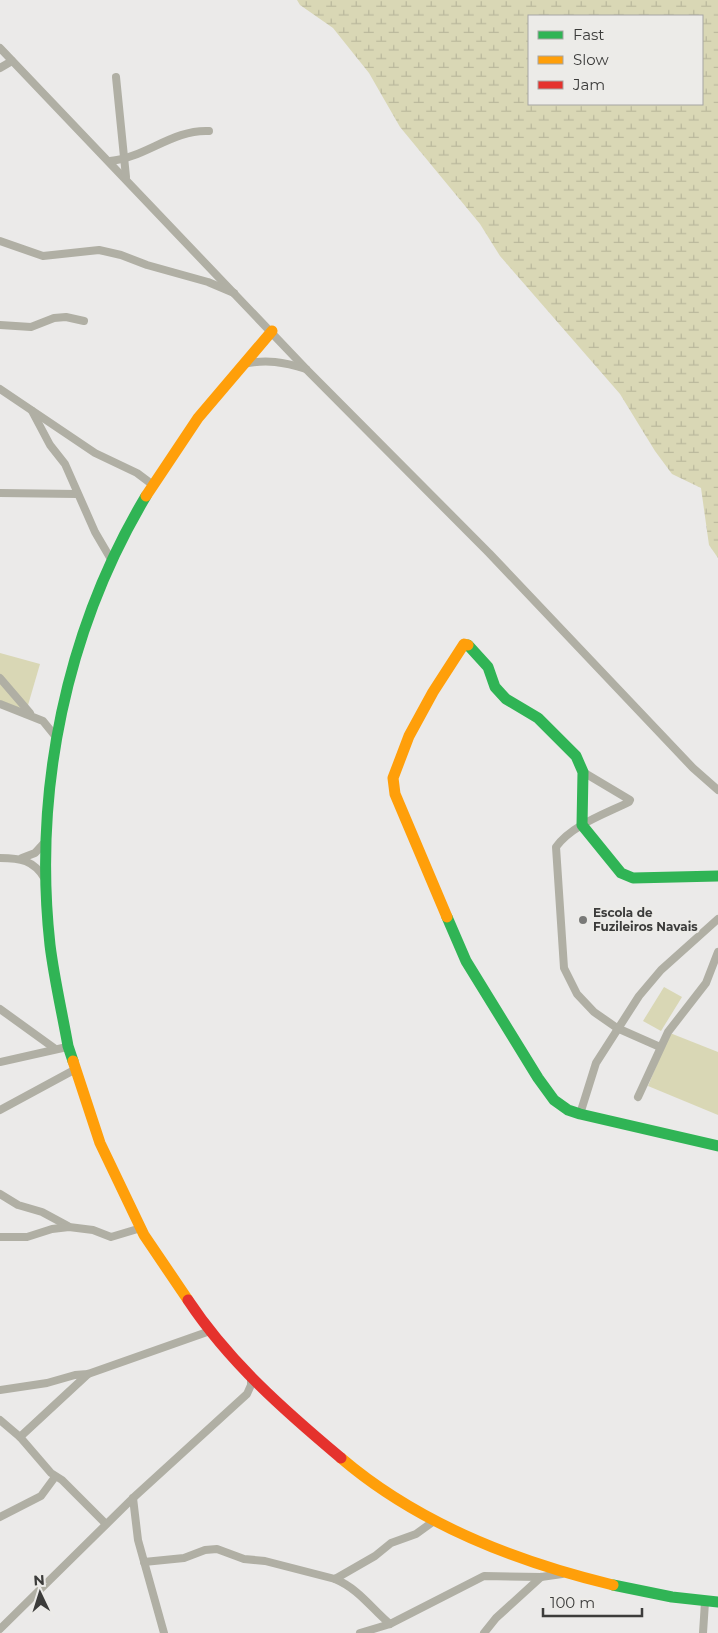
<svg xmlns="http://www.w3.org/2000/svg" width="718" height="1633" font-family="Montserrat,sans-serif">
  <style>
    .green { fill: #d9d7b5 }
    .wetland { fill: url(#wetland-marsh); fill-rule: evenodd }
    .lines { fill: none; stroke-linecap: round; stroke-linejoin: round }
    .street { stroke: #b0afa4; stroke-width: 8 }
    .fast { stroke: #30b455; stroke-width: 11 }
    .slow { stroke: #ff9f0a; stroke-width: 11 }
    .jam { stroke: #e5322d; stroke-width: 11 }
    .poi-dot { fill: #797978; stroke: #ecebe8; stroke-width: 2 }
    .labels { text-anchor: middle; stroke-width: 5; stroke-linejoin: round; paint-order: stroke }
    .poi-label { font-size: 12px; font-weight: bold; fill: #3c3c3b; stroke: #ecebe8; text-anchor: start }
  </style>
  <defs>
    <pattern id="wetland-marsh" width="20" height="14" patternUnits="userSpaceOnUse" patternTransform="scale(1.25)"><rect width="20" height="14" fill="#d9d7b5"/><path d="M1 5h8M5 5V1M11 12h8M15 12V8" fill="none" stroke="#bbb99d"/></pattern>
  </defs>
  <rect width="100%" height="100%" fill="#ebeae9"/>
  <g class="green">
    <path d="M 0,653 L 40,664 L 26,712 L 0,705 Z"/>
    <path d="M 664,987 L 682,997 L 661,1031 L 643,1021 Z"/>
    <path d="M 670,1033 L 718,1052 L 718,1115 L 648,1086 Z"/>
  </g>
  <path class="wetland" d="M 297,0 L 718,0 L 718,558 L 709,545 L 701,488 L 672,474 L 655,451 L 620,394 L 500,256 L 480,224 L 400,127 L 369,73 L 333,28 L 300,5 ZM 529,16 L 702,16 L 702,104 L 529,104 Z"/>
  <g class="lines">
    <g class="street">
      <path d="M 0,48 L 307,370 L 489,553 L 693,768 L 718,790"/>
      <path d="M 0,68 L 12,61"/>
      <path d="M 116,77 L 126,177"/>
      <path d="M 110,161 C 145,158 173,129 209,131"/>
      <path d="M 0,241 L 43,256 L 99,250 L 121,255 L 147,265 L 208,282 L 234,293"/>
      <path d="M 0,325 L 31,327 L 54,318 L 66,317 L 84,321"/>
      <path d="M 244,364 C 266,359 284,362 306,369"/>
      <path d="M 0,389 L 95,453 L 137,473 L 153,485"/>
      <path d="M 32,411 L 50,445 L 65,464 L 95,532 L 112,561"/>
      <path d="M 0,493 L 77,494"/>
      <path d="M 0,678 L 30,713"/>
      <path d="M 0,704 L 43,721 L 56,737"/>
      <path d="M 583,772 L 630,800 L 629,802 C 605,814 572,825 556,847 L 564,968 L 577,994 L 594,1012 L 617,1028 L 660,1047"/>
      <path d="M 0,858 C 20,858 34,860 45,879"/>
      <path d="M 22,858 L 35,853 L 46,841"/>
      <path d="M 0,1009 L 54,1048"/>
      <path d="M 0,1062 L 67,1047"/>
      <path d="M 638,1097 L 668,1032 L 706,983 L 718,952"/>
      <path d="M 0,1110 L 74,1070"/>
      <path d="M 580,1114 L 596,1063 L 639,996 L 661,970 L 718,919"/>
      <path d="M 0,1194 L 18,1205 L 42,1212 L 68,1226"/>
      <path d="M 0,1237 L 27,1237 L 52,1229 L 69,1227 L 93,1230 L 111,1237 L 141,1228"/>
      <path d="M 0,1390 L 47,1383 L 75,1375 L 88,1374 L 210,1331"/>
      <path d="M 0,1420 L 20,1437 L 51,1473 L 62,1480 L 106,1524"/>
      <path d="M 20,1437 L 88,1374"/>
      <path d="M 133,1498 L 138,1540 L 164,1633"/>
      <path d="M 0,1517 L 41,1496 L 55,1477"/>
      <path d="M 144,1562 L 184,1558 L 205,1550 L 217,1549 L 244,1559 L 265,1561 L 335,1579 L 375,1556 L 391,1543 L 416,1534 L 434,1521"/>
      <path d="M 335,1579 C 359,1589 371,1608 390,1624"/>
      <path d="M 0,1629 L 133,1498 L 247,1394 L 251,1385 L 251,1378"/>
      <path d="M 360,1633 L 390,1624 L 484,1576 L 541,1577 L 562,1574"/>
      <path d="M 484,1633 L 496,1618 L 541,1577"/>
      <path d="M 703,1633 L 705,1602"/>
    </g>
    <g class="fast">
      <path d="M 468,645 L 488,667 L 495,687 L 506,699 L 538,718 L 576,756 L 583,772 L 582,825 L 621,873 L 633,878 L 718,876"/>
      <path d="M 447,917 L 466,961 L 538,1078 L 554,1100 L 568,1110 L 580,1114 L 718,1146"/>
      <path d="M 73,1061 L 68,1046 C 62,1012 54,978 50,945 C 33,790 66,630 146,496"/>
      <path d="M 613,1585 L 672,1597 L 718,1602"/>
    </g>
    <g class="slow">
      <path d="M 146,496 L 198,418 L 272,331"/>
      <path d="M 447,917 L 395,794 L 393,778 L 409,736 L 433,692 L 464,644 L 468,645"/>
      <path d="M 73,1061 L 100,1143 L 144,1235 L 188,1300"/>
      <path d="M 341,1458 C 417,1523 517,1562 613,1585"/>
    </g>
    <path class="jam" d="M 188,1300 C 229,1362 285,1411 341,1458"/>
  </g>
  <circle class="poi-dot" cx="583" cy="920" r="5"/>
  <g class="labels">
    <g class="poi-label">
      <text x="593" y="917">Escola de<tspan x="593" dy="14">Fuzileiros Navais</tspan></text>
    </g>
  </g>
  <rect x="528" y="15" width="175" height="90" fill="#ecebe8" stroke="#a6a5a3"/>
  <rect x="538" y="31" width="25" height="8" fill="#30b455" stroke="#a6a5a3"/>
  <text x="573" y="40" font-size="15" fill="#3c3c3b">Fast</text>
  <rect x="538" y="56" width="25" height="8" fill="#ff9f0a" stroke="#a6a5a3"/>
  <text x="573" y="65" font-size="15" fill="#3c3c3b">Slow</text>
  <rect x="538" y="81" width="25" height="8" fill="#e5322d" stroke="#a6a5a3"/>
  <text x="573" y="90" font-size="15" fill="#3c3c3b">Jam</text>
  <g transform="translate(40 1593) rotate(356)" stroke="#ecebe8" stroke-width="4" paint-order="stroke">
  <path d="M0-4L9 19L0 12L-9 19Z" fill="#3c3c3b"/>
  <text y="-8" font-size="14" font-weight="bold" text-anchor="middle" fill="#3c3c3b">N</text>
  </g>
  <path d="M543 1608v8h99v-8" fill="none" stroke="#3c3c3b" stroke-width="2.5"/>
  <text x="550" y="1608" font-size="15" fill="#3c3c3b" stroke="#ecebe8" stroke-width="4" paint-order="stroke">100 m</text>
</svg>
